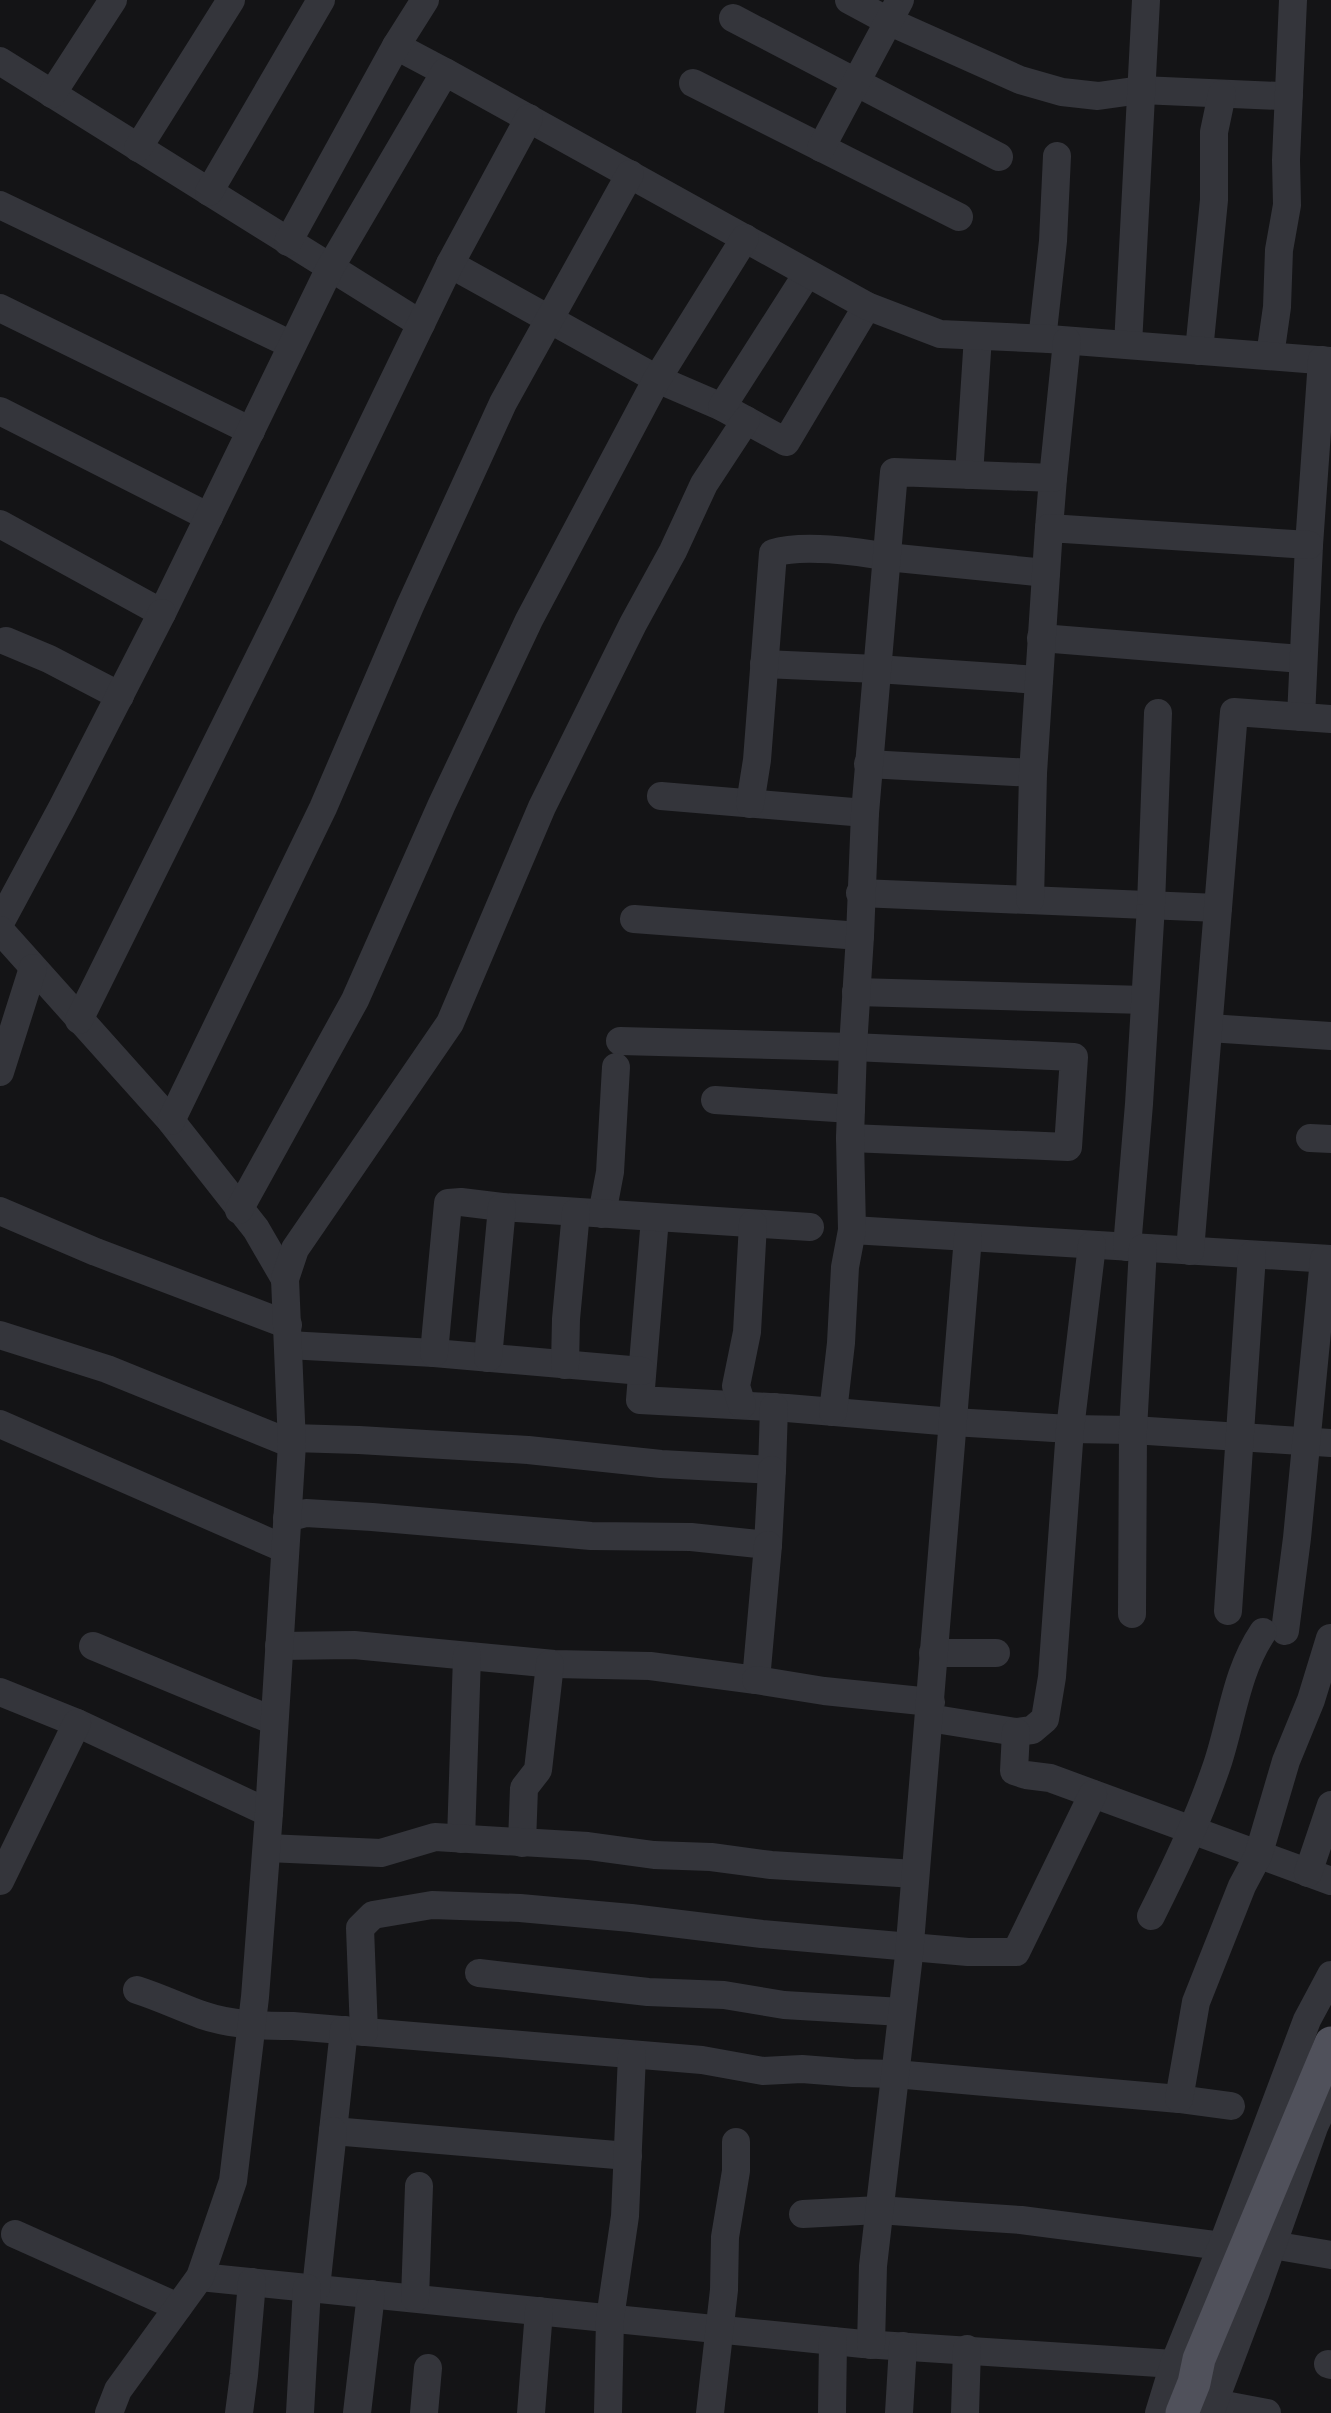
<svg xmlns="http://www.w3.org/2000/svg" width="1331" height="2413" font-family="Arial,sans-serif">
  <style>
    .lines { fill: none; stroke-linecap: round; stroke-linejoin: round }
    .minor { stroke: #34353b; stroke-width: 28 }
    .major { stroke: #50515b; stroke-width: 33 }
  </style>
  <rect width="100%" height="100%" fill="#141416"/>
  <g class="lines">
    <g class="minor">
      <path d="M 849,0 L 888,21 L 1020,80 L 1062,92 L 1098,96 L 1141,90 L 1280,96 L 1289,95"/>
      <path d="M 733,18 L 999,157"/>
      <path d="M 396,46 L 445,72"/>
      <path d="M 0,61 L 421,324"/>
      <path d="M 693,83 L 959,217"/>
      <path d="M 52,94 L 113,0"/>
      <path d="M 138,148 L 231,0"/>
      <path d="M 821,148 L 900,0"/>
      <path d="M 209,192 L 321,0"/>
      <path d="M 0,205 L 292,345"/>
      <path d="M 288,242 L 396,46 L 425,0"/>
      <path d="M 450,264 L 657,379 L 722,407 L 786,442 L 867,306"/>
      <path d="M 0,308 L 251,431"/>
      <path d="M 1049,339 L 1043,331 L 1053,241 L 1057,156"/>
      <path d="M 1128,345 L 1146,0"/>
      <path d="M 1199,351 L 1214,200 L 1214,132 L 1222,94"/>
      <path d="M 1270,356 L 1277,307 L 1279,250 L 1287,205 L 1286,160 L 1293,0"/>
      <path d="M 722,407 L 807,274"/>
      <path d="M 0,411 L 209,517"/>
      <path d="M 969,475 L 978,336"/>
      <path d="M 0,524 L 162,613 L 330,268 L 445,72 L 867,306 L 940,334 L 1049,339 L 1331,361"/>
      <path d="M 1049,528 L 1053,478"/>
      <path d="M 1041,638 L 1302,659"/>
      <path d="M 6,641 L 49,659 L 120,696"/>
      <path d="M 764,664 L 877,669 L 1039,680"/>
      <path d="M 1301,717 L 1309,545 L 1322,360"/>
      <path d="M 868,764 L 1033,773"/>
      <path d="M 661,796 L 865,813"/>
      <path d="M 750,804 L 757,760 L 773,553 C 802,544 857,551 887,557 L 1046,573"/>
      <path d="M 860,893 L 1218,908"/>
      <path d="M 1030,900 L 1033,773 L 1049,528 L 1309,545"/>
      <path d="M 634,919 L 860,936"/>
      <path d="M 0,923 L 62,808 L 162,613"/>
      <path d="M 0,930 L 171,1121 L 256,1229 L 285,1279"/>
      <path d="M 856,992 L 1145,1000"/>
      <path d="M 79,1020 L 282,611 L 450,264 L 529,118"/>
      <path d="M 1209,1028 L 1331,1036"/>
      <path d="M 620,1041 L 853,1047 L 1074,1057 L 1068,1147 L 850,1138"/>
      <path d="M 0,1072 L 33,968"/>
      <path d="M 715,1100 L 851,1109"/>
      <path d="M 171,1121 L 323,808 L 410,606 L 503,403 L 630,174"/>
      <path d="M 1310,1138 L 1331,1139"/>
      <path d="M 239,1210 L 355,1000 L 442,804 L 529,620 L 657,379 L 745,238"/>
      <path d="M 0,1211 L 96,1252 L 288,1325"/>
      <path d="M 602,1214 L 610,1172 L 616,1067"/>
      <path d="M 655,1218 L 640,1400 L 787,1408 L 953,1422 L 1070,1429 L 1133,1430 L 1331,1443"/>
      <path d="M 852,1230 L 1331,1259"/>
      <path d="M 1127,1247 L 1139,1104 L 1151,905 L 1158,713"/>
      <path d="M 1190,1251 L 1234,712 L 1331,719"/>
      <path d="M 0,1335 L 107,1369 L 292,1444"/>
      <path d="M 288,1345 L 434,1353 L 642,1371"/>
      <path d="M 434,1353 L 448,1203 L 461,1202 L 502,1207 L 810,1227"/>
      <path d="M 488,1358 L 502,1207"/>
      <path d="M 565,1365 L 566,1319 L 576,1212"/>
      <path d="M 742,1405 L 736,1386 L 747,1332 L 753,1224"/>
      <path d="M 833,1412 L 841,1343 L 845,1267 L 852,1230 L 850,1138 L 853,1047 L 860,936 L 865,813 L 894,472 L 1053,478 L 1067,341"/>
      <path d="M 0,1424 L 285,1549"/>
      <path d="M 292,1438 L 359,1440 L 528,1450 L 661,1464 L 772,1470 L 774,1407"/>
      <path d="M 287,1518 L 306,1513 L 372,1517 L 591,1536 L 691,1537 L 768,1545 L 772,1470"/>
      <path d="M 1228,1611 L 1252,1255"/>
      <path d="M 1132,1614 L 1133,1430 L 1143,1248"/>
      <path d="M 1285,1631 L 1297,1538 L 1324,1259"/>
      <path d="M 93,1646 L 274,1721"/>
      <path d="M 279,1646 L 354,1645 L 554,1664 L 650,1666 L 756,1680 L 768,1545"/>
      <path d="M 933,1653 L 996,1653"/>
      <path d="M 756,1680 L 824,1691 L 931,1702"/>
      <path d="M 0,1692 L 77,1723 L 269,1813"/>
      <path d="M 929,1718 L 1016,1732 L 1032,1730 L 1045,1719 L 1052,1677 L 1070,1429 L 1092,1245"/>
      <path d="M 1016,1732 L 1014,1771 L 1026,1775 L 1050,1778 L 1331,1881"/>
      <path d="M 461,1839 L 467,1656"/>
      <path d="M 522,1843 L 524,1788 L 538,1770 L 550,1664"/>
      <path d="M 267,1848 L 381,1853 L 435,1837 L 588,1846 L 654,1855 L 711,1857 L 771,1865 L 915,1874"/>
      <path d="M 1308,1873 L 1331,1805"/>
      <path d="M 0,1881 L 77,1723"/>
      <path d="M 1151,1916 C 1176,1866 1199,1818 1217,1765 C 1232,1720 1236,1672 1263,1632"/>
      <path d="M 479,1973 L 648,1992 L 724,1995 L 784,2005 L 902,2012"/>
      <path d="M 137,1990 C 159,1997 180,2007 202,2015 C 231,2025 262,2026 293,2026 L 702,2060 L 763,2071 L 802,2069 L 853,2073 L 895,2074 L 1179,2099 L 1231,2106"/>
      <path d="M 344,2030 L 333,2131 L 628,2156"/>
      <path d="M 364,2032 L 360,1928 L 373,1915 L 432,1905 L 520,1908 L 631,1918 L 762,1934 L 968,1952 L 1016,1952 L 1093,1794"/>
      <path d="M 1179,2099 L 1196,2002 L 1242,1886 L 1258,1856 L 1286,1761 L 1311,1700 L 1330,1638"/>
      <path d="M 803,2214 L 879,2210 L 961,2216 L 1021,2220 L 1222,2246"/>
      <path d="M 15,2234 L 178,2307"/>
      <path d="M 1272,2245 L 1331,2255"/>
      <path d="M 200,2277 L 863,2344 L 1174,2364"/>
      <path d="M 316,2288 L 333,2131"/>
      <path d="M 415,2298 L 419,2186"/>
      <path d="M 871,2345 L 873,2266 L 909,1955 L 968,1237"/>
      <path d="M 1328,2364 L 1331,2365"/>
      <path d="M 1214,2403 L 1267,2413"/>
      <path d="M 109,2413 L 118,2390 L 200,2277 L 233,2181 L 255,1997 L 269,1813 L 292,1444 L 285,1279 L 295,1249 L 450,1023 L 542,807 L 633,624 L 673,551 L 704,484 L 746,420"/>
      <path d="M 239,2413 L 244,2375 L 252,2282"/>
      <path d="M 300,2413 L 307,2288"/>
      <path d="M 357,2413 L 371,2294"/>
      <path d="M 424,2413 L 428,2368"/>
      <path d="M 531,2413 L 539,2311"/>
      <path d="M 608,2413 L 610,2318 L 625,2216 L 632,2055"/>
      <path d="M 710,2413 L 724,2290 L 725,2237 L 736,2171 L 736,2142"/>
      <path d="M 832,2413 L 833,2341"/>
      <path d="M 899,2413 L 903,2346"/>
      <path d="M 965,2413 L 967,2349"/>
      <path d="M 1159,2413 L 1174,2364 L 1222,2246 L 1307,2020 L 1331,1975"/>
      <path d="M 1210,2413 L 1255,2294 L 1314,2127 L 1331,2089"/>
    </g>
    <path class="major" d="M 1182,2413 L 1194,2383 L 1199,2359 L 1331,2043"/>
  </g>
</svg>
